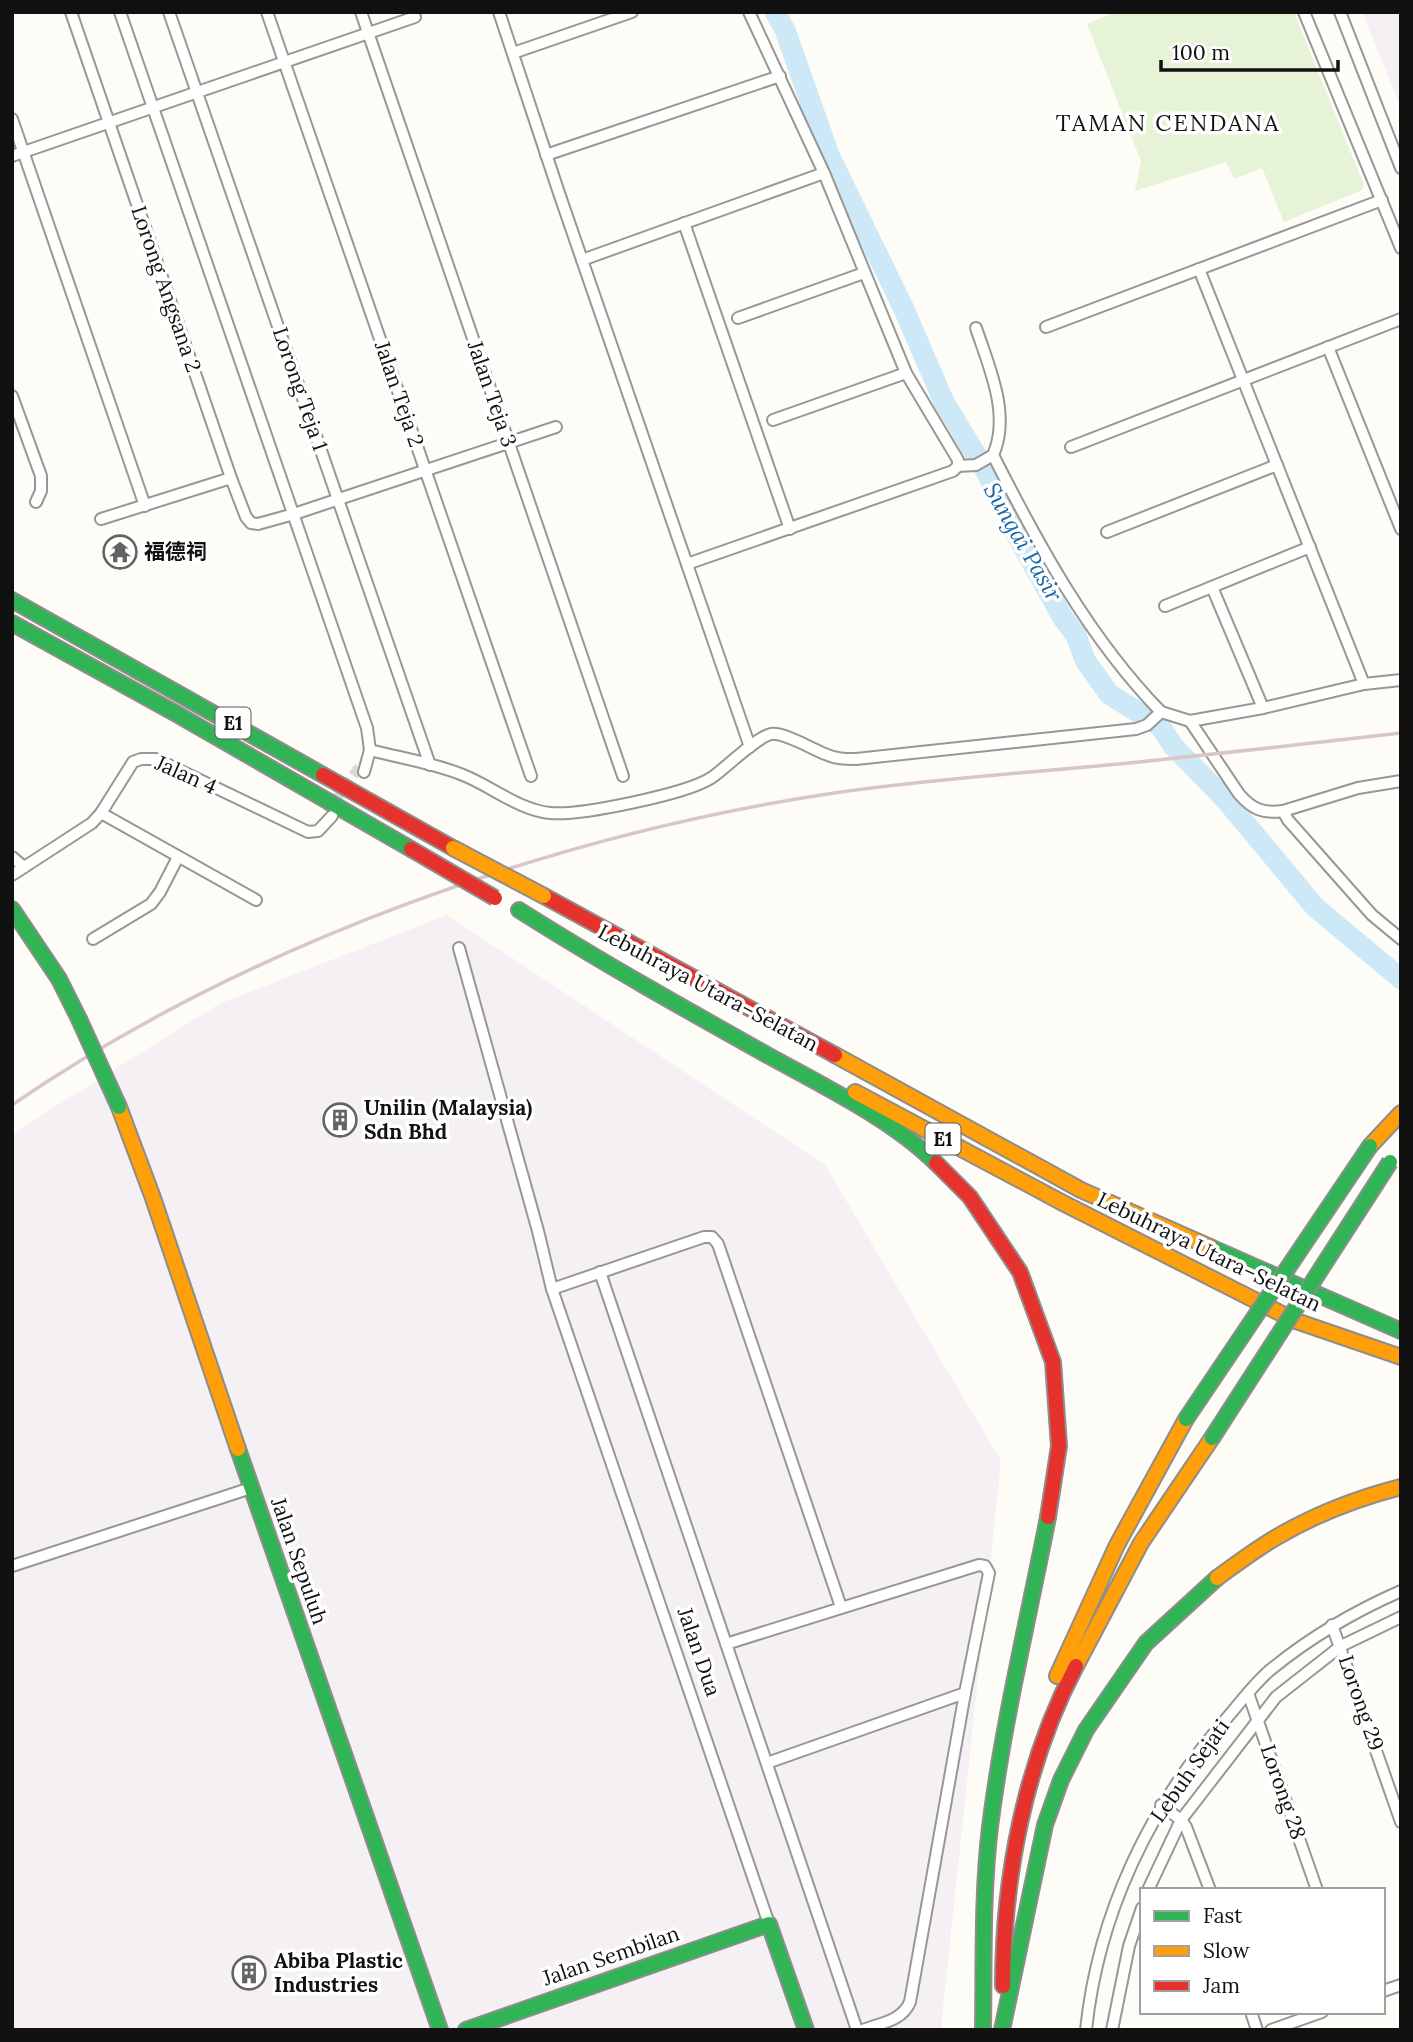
<svg xmlns="http://www.w3.org/2000/svg" width="1413" height="2042" font-family="Lora,'Noto Sans SC',serif">
  <style>
    .industrial { fill: #f5f0f3 }
    .green { fill: #e7f3d7 }
    .lines { fill: none; stroke-linecap: round; stroke-linejoin: round }
    .river { stroke: #cde8f7; stroke-width: 21 }
    .street-tunnel { stroke: #dad9d4; stroke-width: 10; stroke-dasharray: 10 5; stroke-linecap: butt }
    .street-casing { stroke: #979795; stroke-width: 14 }
    .fast-casing { stroke: #8e8d8b; stroke-width: 18 }
    .slow-casing { stroke: #8e8d8b; stroke-width: 18 }
    .jam-casing { stroke: #8e8d8b; stroke-width: 18 }
    .street { stroke: #fffffe; stroke-width: 10 }
    .fast { stroke: #30b455; stroke-width: 14 }
    .slow { stroke: #ff9f0a; stroke-width: 14 }
    .jam { stroke: #e5322d; stroke-width: 14 }
    .rail { stroke: #d9c6c7; stroke-width: 3.5 }
    .fast-bridge-casing { stroke: #8e8d8b; stroke-width: 18; stroke-linecap: butt }
    .slow-bridge-casing { stroke: #8e8d8b; stroke-width: 18; stroke-linecap: butt }
    .jam-bridge-casing { stroke: #8e8d8b; stroke-width: 18; stroke-linecap: butt }
    .fast-bridge { stroke: #30b455; stroke-width: 14 }
    .slow-bridge { stroke: #ff9f0a; stroke-width: 14 }
    .jam-bridge { stroke: #e5322d; stroke-width: 14 }
    .labels { text-anchor: middle; stroke-width: 7; stroke-linejoin: round; paint-order: stroke }
    .shield { fill: #fff; stroke: #585858; stroke-width: 2 }
    .shield-label { font-size: 19px; font-weight: bold; fill: #111 }
    .street-label { font-size: 21px; fill: #111; stroke: #fff }
    .poi-label { font-size: 21px; font-weight: bold; fill: #111; stroke: #fff; text-anchor: start }
    .neighbourhood-label { font-size: 23px; letter-spacing: 2px; fill: #111; stroke: #fff }
    .water-label { font-size: 23px; font-style: italic; fill: #1768a6; stroke: #fff }
  </style>
  <rect width="100%" height="100%" fill="#fdfcf7"/>
  <g class="industrial">
    <path d="M 1362,12 L 1401,12 L 1401,108 Z"/>
    <path d="M 447,915 L 825,1165 L 1001,1461 L 942,2018 L 942,2030 L 12,2030 L 12,1136 L 21,1128 L 219,1004 Z"/>
  </g>
  <path class="green" d="M 1115,12 L 1294,12 L 1364,185 L 1362,190 L 1284,222 L 1262,168 L 1234,179 L 1226,162 L 1135,191 L 1141,161 L 1087,24 Z"/>
  <g class="lines">
    <path class="river" d="M 775,12 L 785,30 L 829,155 L 903,307 L 944,402 L 987,473 L 1014,530 L 1063,618 L 1076,635 L 1085,660 L 1109,694 L 1160,726 L 1174,747 L 1225,799 L 1315,907 L 1401,979"/>
    <path class="street-tunnel" d="M 327,812 L 359,767"/>
    <defs>
      <g id="street">
        <path d="M 71,12 L 231,478 L 246,517 L 251,523 L 258,524 L 294,514 L 556,427"/>
        <path d="M 120,12 L 367,728 L 370,750 L 364,772"/>
        <path d="M 169,12 L 430,765"/>
        <path d="M 267,12 L 531,776"/>
        <path d="M 361,12 L 623,776"/>
        <path d="M 499,12 L 559,193 L 750,747"/>
        <path d="M 1304,12 L 1401,248"/>
        <path d="M 1340,12 L 1401,168"/>
        <path d="M 513,53 L 632,12"/>
        <path d="M 12,119 L 145,506"/>
        <path d="M 546,155 L 780,76"/>
        <path d="M 12,156 L 415,17"/>
        <path d="M 684,223 L 790,529"/>
        <path d="M 582,260 L 824,173"/>
        <path d="M 1199,269 L 1364,684"/>
        <path d="M 738,318 L 864,273"/>
        <path d="M 1046,327 L 1382,200"/>
        <path d="M 1328,347 L 1401,529"/>
        <path d="M 12,396 L 41,476 L 41,491 L 36,502"/>
        <path d="M 773,420 L 906,373"/>
        <path d="M 1071,447 L 1401,319"/>
        <path d="M 993,455 C 1039,546 1089,638 1161,712"/>
        <path d="M 958,466 L 976,465 L 993,455 C 1011,415 989,367 976,328"/>
        <path d="M 101,519 L 231,478"/>
        <path d="M 1107,532 L 1277,465"/>
        <path d="M 687,564 L 953,471 L 958,466 L 958,460 L 906,373 L 824,173 L 749,12"/>
        <path d="M 1212,587 L 1263,708"/>
        <path d="M 1165,606 L 1310,547"/>
        <path d="M 1190,721 L 1239,794 C 1252,809 1263,814 1283,811 L 1358,788 L 1401,781"/>
        <path d="M 370,750 C 400,758 434,763 463,775 C 491,786 519,810 550,813 C 580,816 686,794 711,778 C 726,768 755,738 771,734 C 784,732 812,749 825,754 C 836,759 845,759 856,759 L 1136,729 L 1147,725 L 1161,712 L 1190,721 L 1263,708 L 1364,684 L 1401,680"/>
        <path d="M 1283,811 L 1288,820 L 1372,915 L 1401,939"/>
        <path d="M 101,813 L 256,900"/>
        <path d="M 12,857 L 24,867"/>
        <path d="M 12,875 L 92,823 L 101,813 L 133,762 L 141,759 L 156,759 L 308,832 L 318,831 L 332,816"/>
        <path d="M 93,939 L 151,904 L 160,892 L 178,857"/>
        <path d="M 459,948 L 538,1231 L 552,1289 L 769,1924"/>
        <path d="M 600,1272 L 857,2030"/>
        <path d="M 552,1289 L 704,1237 L 712,1237 L 718,1244 L 841,1607"/>
        <path d="M 12,1566 L 251,1488"/>
        <path d="M 1332,1625 L 1401,1822"/>
        <path d="M 726,1644 L 979,1565 L 985,1566 L 989,1573 L 965,1693 L 910,2002 C 902,2021 881,2023 863,2030"/>
        <path d="M 1248,1693 L 1317,1890"/>
        <path d="M 767,1763 L 965,1693"/>
        <path d="M 1161,1805 L 1181,1820 L 1186,1827 L 1210,1890"/>
        <path d="M 1148,1890 L 1181,1820 L 1276,1697 L 1341,1646 L 1401,1617"/>
        <path d="M 1383,1991 L 1401,1985"/>
        <path d="M 1251,2012 L 1257,2030"/>
        <path d="M 1086,2030 C 1098,1914 1150,1806 1226,1719 C 1240,1703 1253,1685 1269,1671 C 1309,1638 1353,1612 1401,1591"/>
        <path d="M 1112,2030 L 1129,1946 L 1142,1908"/>
        <path d="M 1271,2030 L 1322,2012"/>
      </g>
      <g id="fast">
        <path d="M 12,600 L 323,775"/>
        <path d="M 12,623 L 175,713 L 411,849"/>
        <path d="M 12,909 L 59,979 L 79,1019"/>
        <path d="M 519,910 C 601,962 685,1009 769,1056 C 822,1085 893,1120 936,1163"/>
        <path d="M 1210,1247 L 1401,1331"/>
        <path d="M 238,1449 L 440,2030"/>
        <path d="M 466,2030 L 769,1924 L 806,2030"/>
        <path d="M 983,2030 C 984,1962 982,1894 990,1827 C 1003,1723 1028,1620 1048,1517"/>
        <path d="M 1002,2030 L 1045,1825 L 1061,1780 L 1086,1730 L 1146,1643 L 1217,1578"/>
      </g>
      <g id="slow">
        <path d="M 835,1055 L 1081,1190 L 1210,1247"/>
        <path d="M 855,1092 L 1063,1203 L 1296,1321 L 1401,1357"/>
        <path d="M 119,1107 L 153,1198 L 238,1449"/>
        <path d="M 1370,1146 L 1401,1113"/>
        <path d="M 1217,1578 C 1236,1564 1255,1550 1275,1538 C 1314,1515 1358,1498 1401,1487"/>
        <path d="M 1076,1666 L 1141,1543 L 1212,1438"/>
        <path d="M 1057,1676 L 1117,1545 L 1186,1419"/>
      </g>
      <g id="jam">
        <path d="M 323,775 L 453,848"/>
        <path d="M 544,896 L 835,1055"/>
        <path d="M 936,1163 L 970,1197 L 1020,1272 L 1053,1362 L 1059,1446 L 1048,1517"/>
        <path d="M 1003,1986 C 1003,1877 1025,1763 1076,1666"/>
      </g>
    </defs>
    <use href="#street" class="street-casing"/>
    <use href="#fast" class="fast-casing"/>
    <use href="#slow" class="slow-casing"/>
    <use href="#jam" class="jam-casing"/>
    <use href="#street" class="street"/>
    <use href="#fast" class="fast"/>
    <use href="#slow" class="slow"/>
    <use href="#jam" class="jam"/>
    <path class="rail" d="M 12,1105 C 248,943 558,833 841,792 C 940,778 1040,772 1139,762 C 1226,753 1314,743 1401,733"/>
    <defs>
      <g id="fast-bridge">
        <path d="M 79,1019 L 119,1107"/>
        <path d="M 1186,1419 L 1370,1146"/>
        <path d="M 1212,1438 L 1390,1162"/>
      </g>
      <path id="slow-bridge" d="M 453,848 L 544,896"/>
      <path id="jam-bridge" d="M 411,849 L 495,898"/>
    </defs>
    <use href="#fast-bridge" class="fast-bridge-casing"/>
    <use href="#slow-bridge" class="slow-bridge-casing"/>
    <use href="#jam-bridge" class="jam-bridge-casing"/>
    <use href="#fast-bridge" class="fast-bridge"/>
    <use href="#slow-bridge" class="slow-bridge"/>
    <use href="#jam-bridge" class="jam-bridge"/>
  </g>
  <defs>
    <symbol id="temple-ring" viewBox="-11 -11 22 22"><circle r="9.5" fill="#fff" stroke="#646362" stroke-width="1.5"/><path d="M0-6L5-2H3V0L6.5 2.5H4V6H1.5V3h-3V6H-4V2.5H-6.5L-3 0V-2H-5Z" fill="#646362"/></symbol>
    <symbol id="building-ring" viewBox="-11 -11 22 22"><circle r="9.5" fill="#fff" stroke="#646362" stroke-width="1.5"/><path d="M-4-6H4V6H1V3H-1V6H-4ZM-2.5-4.3h1.7v1.8h-1.7ZM.8-4.3h1.7v1.8H.8ZM-2.5-1h1.7V.8h-1.7ZM.8-1h1.7V.8H.8Z" fill="#646362"/></symbol>
  </defs>
  <g fill-rule="evenodd">
    <use href="#temple-ring" x="101" y="533" width="38" height="38"/>
    <use href="#building-ring" x="321" y="1101" width="38" height="38"/>
    <use href="#building-ring" x="230" y="1954" width="38" height="38"/>
  </g>
  <g class="labels">
    <g class="shield">
      <rect x="215.5" y="707.5" width="35" height="31" rx="5"/>
      <rect x="925.5" y="1123.5" width="35" height="31" rx="5"/>
    </g>
    <g class="shield-label">
      <text x="233" y="730">E1</text>
      <text x="943" y="1146">E1</text>
    </g>
    <g class="street-label">
      <text transform="translate(166 289) rotate(71)" y="7">Lorong Angsana 2</text>
      <text transform="translate(300 389) rotate(71)" y="7">Lorong Teja 1</text>
      <text transform="translate(399 394) rotate(71)" y="7">Jalan Teja 2</text>
      <text transform="translate(492 394) rotate(71)" y="7">Jalan Teja 3</text>
      <text transform="translate(186 775) rotate(24)" y="7">Jalan 4</text>
      <text transform="translate(708 988) rotate(28)" y="7">Lebuhraya Utara–Selatan</text>
      <text transform="translate(1209 1252) rotate(26)" y="7">Lebuhraya Utara–Selatan</text>
      <text transform="translate(299 1561) rotate(71)" y="7">Jalan Sepuluh</text>
      <text transform="translate(699 1652) rotate(71)" y="7">Jalan Dua</text>
      <text transform="translate(1361 1703) rotate(71)" y="7">Lorong 29</text>
      <text transform="translate(1190 1771) rotate(-55)" y="7">Lebuh Sejati</text>
      <text transform="translate(1283 1792) rotate(71)" y="7">Lorong 28</text>
      <text transform="translate(611 1956) rotate(-19)" y="7">Jalan Sembilan</text>
    </g>
    <g class="poi-label">
      <text x="144" y="559">福德祠</text>
      <text x="364" y="1115">Unilin (Malaysia)<tspan x="364" dy="24">Sdn Bhd</tspan></text>
      <text x="274" y="1968">Abiba Plastic<tspan x="274" dy="24">Industries</tspan></text>
    </g>
    <g class="neighbourhood-label">
      <text x="1168" y="131">TAMAN CENDANA</text>
    </g>
    <g class="water-label">
      <text transform="translate(1023 542) rotate(60)" y="8">Sungai Pasir</text>
    </g>
  </g>
  <rect width="1413" height="2042" fill="none" stroke="#111111" stroke-width="28"/>
  <rect x="1140" y="1888" width="245" height="126" fill="#ffffff" stroke="#a0a0a0" stroke-width="2"/>
  <rect x="1154" y="1911" width="35" height="10" fill="#30b455" stroke="#a0a0a0" stroke-width="2"/>
  <text x="1203" y="1923" font-size="21" fill="#111111">Fast</text>
  <rect x="1154" y="1946" width="35" height="10" fill="#ff9f0a" stroke="#a0a0a0" stroke-width="2"/>
  <text x="1203" y="1958" font-size="21" fill="#111111">Slow</text>
  <rect x="1154" y="1981" width="35" height="10" fill="#e5322d" stroke="#a0a0a0" stroke-width="2"/>
  <text x="1203" y="1993" font-size="21" fill="#111111">Jam</text>
  <path d="M1161 60v10h177v-10" fill="none" stroke="#111111" stroke-width="3.5"/>
  <text x="1172" y="60" font-size="21" fill="#111111" stroke="#ffffff" stroke-width="5" paint-order="stroke">100 m</text>
</svg>
